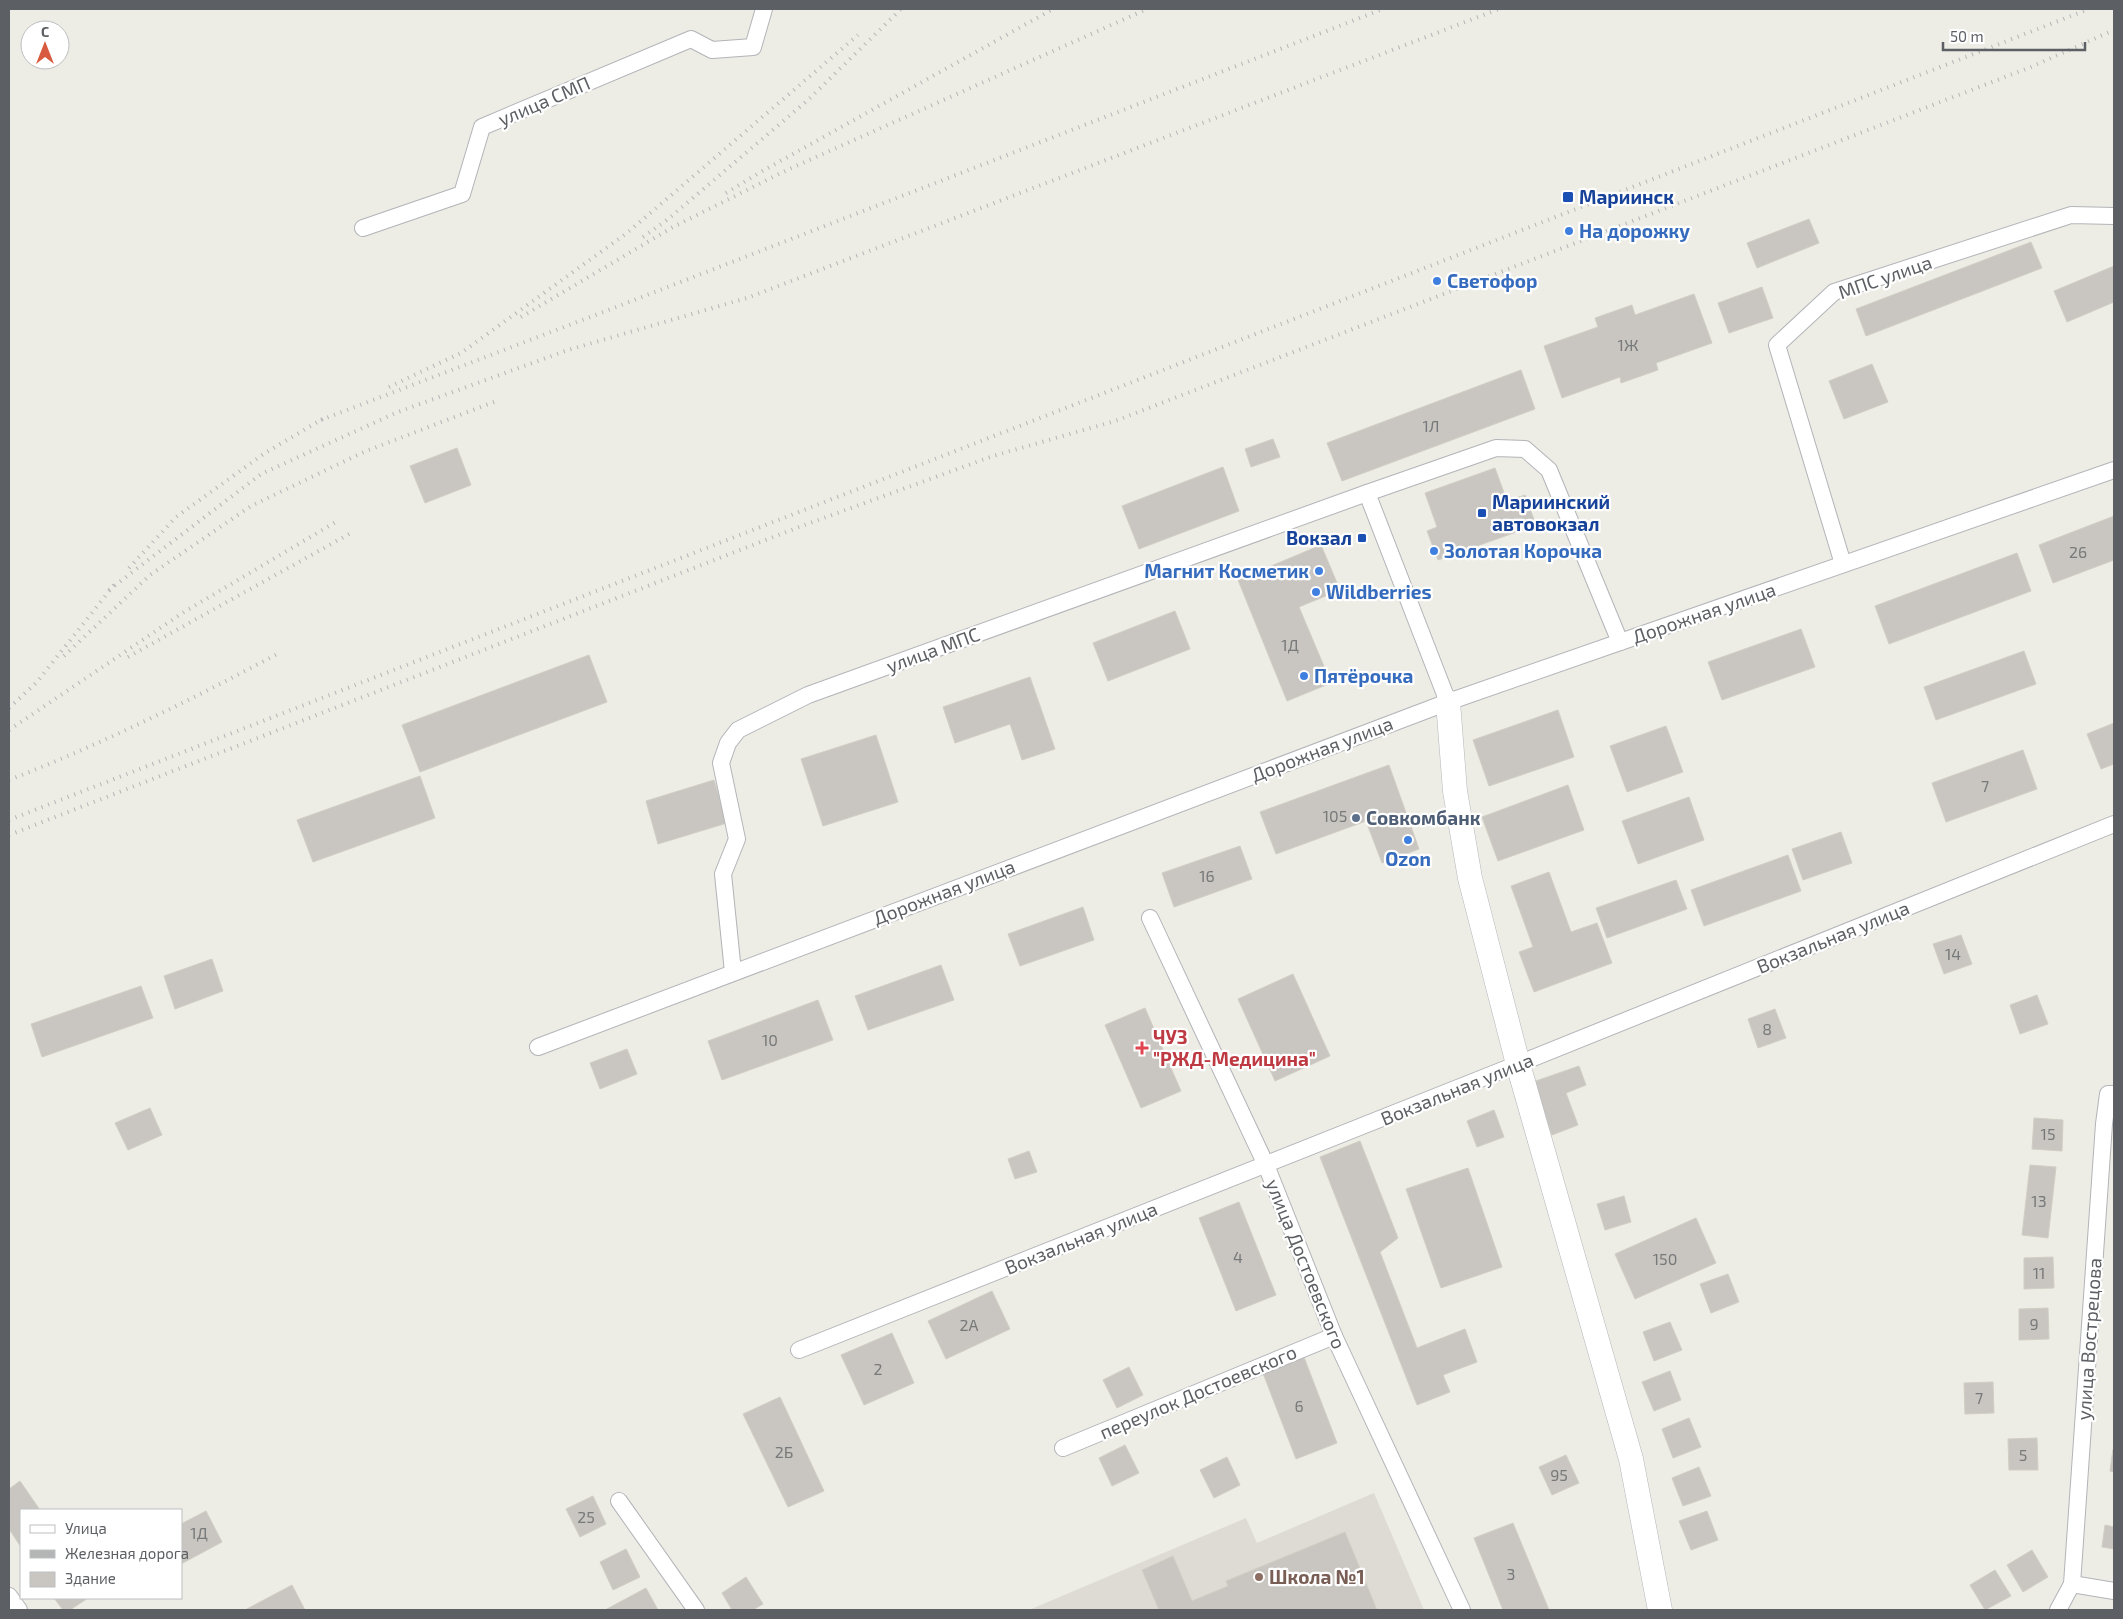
<svg xmlns="http://www.w3.org/2000/svg" width="2123" height="1619" font-family="'Exo 2',sans-serif">
  <style>
    .education { fill: #dddbd3 }
    .building { fill: #c9c6c1; stroke: #d1cec3 }
    .lines { fill: none; stroke-linecap: round; stroke-linejoin: round }
    .minor-casing { stroke: #b2b4b8; stroke-width: 18 }
    .secondary-casing { stroke: #b3b6ba; stroke-width: 25 }
    .minor { stroke: #fff; stroke-width: 16 }
    .secondary { stroke: #fff; stroke-width: 24 }
    .rail { stroke: #b4b5b5; stroke-width: 4; stroke-dasharray: 1 6; stroke-linecap: butt }
    .transit-dot { fill: #1a4fb4; stroke: #fff; stroke-width: 2 }
    .shop-dot { fill: #3f7fe0; stroke: #fff; stroke-width: 2 }
    .service-dot { fill: #5c6f8a; stroke: #fff; stroke-width: 2 }
    .health-dot { fill: #e0444e; stroke: #fff; stroke-width: 2 }
    .education-dot { fill: #8d6e63; stroke: #fff; stroke-width: 2 }
    .labels { text-anchor: middle; stroke-width: 4.5; stroke-linejoin: round; paint-order: stroke }
    .number-label { font-size: 16px; fill: #77797a }
    .street-label { font-size: 19px; fill: #5c5f63; stroke: #fff }
    .transit-label { font-size: 19px; font-weight: bold; fill: #164399; stroke: #fff; text-anchor: start }
    .shop-label { font-size: 19px; font-weight: bold; fill: #366cbe; stroke: #fff; text-anchor: start }
    .service-label { font-size: 19px; font-weight: bold; fill: #4e5e75; stroke: #fff; text-anchor: start }
    .health-label { font-size: 19px; font-weight: bold; fill: #be3a42; stroke: #fff; text-anchor: start }
    .education-label { font-size: 19px; font-weight: bold; fill: #785e54; stroke: #fff; text-anchor: start }
  </style>
  <rect width="100%" height="100%" fill="#edece5"/>
  <path class="education" d="M 1374,1493 L 1424,1610 L 1029,1610 L 1246,1518 L 1257,1543 Z"/>
  <g class="building">
    <path d="M 1809,219 L 1819,243 L 1757,268 L 1747,243 Z"/>
    <path d="M 2031,242 L 2042,268 L 1866,336 L 1856,309 Z"/>
    <path d="M 2114,266 L 2114,302 L 2067,322 L 2054,291 Z"/>
    <path d="M 1762,287 L 1773,318 L 1729,333 L 1718,303 Z"/>
    <path d="M 1694,294 L 1712,343 L 1656,363 L 1658,370 L 1621,383 L 1620,377 L 1562,398 L 1544,346 L 1598,327 L 1595,318 L 1632,305 L 1635,315 Z"/>
    <path d="M 1872,364 L 1888,402 L 1844,419 L 1829,381 Z"/>
    <path d="M 1521,370 L 1535,409 L 1342,481 L 1327,443 Z"/>
    <path d="M 1273,439 L 1280,457 L 1251,467 L 1245,449 Z"/>
    <path d="M 457,448 L 471,485 L 425,503 L 410,466 Z"/>
    <path d="M 1223,467 L 1239,511 L 1139,549 L 1122,506 Z"/>
    <path d="M 1495,468 L 1507,501 L 1525,495 L 1536,525 L 1438,560 L 1427,531 L 1437,527 L 1425,493 Z"/>
    <path d="M 2114,516 L 2114,560 L 2053,583 L 2039,545 Z"/>
    <path d="M 1321,545 L 1340,590 L 1299,607 L 1331,683 L 1287,701 L 1238,580 Z"/>
    <path d="M 2017,553 L 2031,591 L 1889,644 L 1875,606 Z"/>
    <path d="M 1175,611 L 1190,649 L 1108,681 L 1093,643 Z"/>
    <path d="M 1801,629 L 1815,667 L 1722,700 L 1708,662 Z"/>
    <path d="M 2024,651 L 2036,684 L 1936,720 L 1924,687 Z"/>
    <path d="M 589,655 L 607,702 L 420,772 L 402,725 Z"/>
    <path d="M 1030,677 L 1055,749 L 1022,760 L 1010,724 L 955,743 L 943,707 Z"/>
    <path d="M 1558,710 L 1574,757 L 1489,786 L 1473,740 Z"/>
    <path d="M 2114,723 L 2114,764 L 2101,769 L 2087,734 Z"/>
    <path d="M 1666,726 L 1683,772 L 1627,792 L 1610,746 Z"/>
    <path d="M 876,735 L 898,802 L 823,826 L 801,759 Z"/>
    <path d="M 2023,750 L 2037,789 L 1946,822 L 1932,783 Z"/>
    <path d="M 1389,765 L 1419,849 L 1382,863 L 1366,821 L 1276,854 L 1260,812 Z"/>
    <path d="M 420,776 L 435,818 L 313,862 L 297,820 Z"/>
    <path d="M 714,780 L 727,823 L 658,844 L 646,801 Z"/>
    <path d="M 1568,785 L 1584,830 L 1498,861 L 1482,817 Z"/>
    <path d="M 1689,797 L 1704,840 L 1638,864 L 1622,821 Z"/>
    <path d="M 1841,832 L 1852,863 L 1803,880 L 1792,849 Z"/>
    <path d="M 1240,846 L 1252,879 L 1174,907 L 1162,873 Z"/>
    <path d="M 1788,855 L 1801,891 L 1704,926 L 1691,890 Z"/>
    <path d="M 1549,872 L 1571,932 L 1597,923 L 1612,963 L 1534,992 L 1519,952 L 1533,947 L 1511,886 Z"/>
    <path d="M 1676,880 L 1687,909 L 1607,938 L 1596,908 Z"/>
    <path d="M 1083,907 L 1094,940 L 1020,966 L 1008,934 Z"/>
    <path d="M 1961,935 L 1972,964 L 1944,974 L 1933,944 Z"/>
    <path d="M 212,959 L 223,991 L 175,1009 L 164,976 Z"/>
    <path d="M 941,965 L 954,1000 L 868,1030 L 855,996 Z"/>
    <path d="M 1293,974 L 1330,1056 L 1275,1081 L 1238,999 Z"/>
    <path d="M 141,986 L 153,1018 L 42,1057 L 31,1024 Z"/>
    <path d="M 2037,995 L 2048,1024 L 2020,1034 L 2010,1005 Z"/>
    <path d="M 818,1000 L 833,1040 L 722,1080 L 708,1041 Z"/>
    <path d="M 1145,1008 L 1181,1091 L 1141,1108 L 1105,1025 Z"/>
    <path d="M 1775,1009 L 1786,1038 L 1758,1048 L 1748,1019 Z"/>
    <path d="M 627,1049 L 637,1074 L 600,1089 L 590,1063 Z"/>
    <path d="M 1579,1066 L 1586,1085 L 1566,1093 L 1578,1125 L 1552,1135 L 1533,1082 Z"/>
    <path d="M 150,1108 L 162,1135 L 128,1150 L 115,1123 Z"/>
    <path d="M 1494,1110 L 1504,1137 L 1477,1147 L 1467,1121 Z"/>
    <path d="M 2034,1118 L 2063,1120 L 2062,1151 L 2032,1149 Z"/>
    <path d="M 1360,1141 L 1398,1238 L 1380,1252 L 1417,1348 L 1465,1329 L 1477,1362 L 1443,1375 L 1450,1392 L 1417,1405 L 1320,1157 Z"/>
    <path d="M 1029,1151 L 1037,1172 L 1015,1179 L 1008,1159 Z"/>
    <path d="M 2030,1165 L 2056,1167 L 2048,1238 L 2022,1235 Z"/>
    <path d="M 1468,1168 L 1502,1267 L 1441,1288 L 1406,1189 Z"/>
    <path d="M 1624,1196 L 1631,1222 L 1605,1230 L 1597,1204 Z"/>
    <path d="M 1239,1202 L 1276,1295 L 1236,1311 L 1199,1218 Z"/>
    <path d="M 1696,1218 L 1716,1263 L 1635,1299 L 1615,1254 Z"/>
    <path d="M 2053,1257 L 2054,1288 L 2024,1289 L 2024,1258 Z"/>
    <path d="M 1728,1274 L 1739,1302 L 1711,1313 L 1700,1284 Z"/>
    <path d="M 992,1291 L 1010,1329 L 946,1359 L 928,1321 Z"/>
    <path d="M 2048,1308 L 2049,1339 L 2019,1340 L 2019,1309 Z"/>
    <path d="M 1670,1322 L 1682,1350 L 1654,1361 L 1643,1332 Z"/>
    <path d="M 892,1333 L 914,1383 L 864,1405 L 841,1355 Z"/>
    <path d="M 1302,1352 L 1337,1443 L 1296,1459 L 1261,1368 Z"/>
    <path d="M 1129,1367 L 1143,1395 L 1117,1408 L 1103,1380 Z"/>
    <path d="M 1670,1371 L 1681,1400 L 1654,1411 L 1642,1382 Z"/>
    <path d="M 1993,1382 L 1994,1413 L 1965,1414 L 1964,1383 Z"/>
    <path d="M 780,1397 L 824,1491 L 788,1507 L 743,1414 Z"/>
    <path d="M 1689,1418 L 1701,1447 L 1673,1458 L 1662,1429 Z"/>
    <path d="M 2037,1438 L 2038,1470 L 2009,1470 L 2008,1439 Z"/>
    <path d="M 1125,1445 L 1139,1473 L 1112,1486 L 1099,1458 Z"/>
    <path d="M 2113,1449 L 2114,1449 L 2114,1472 L 2110,1471 Z"/>
    <path d="M 1566,1455 L 1579,1483 L 1552,1495 L 1539,1467 Z"/>
    <path d="M 1227,1457 L 1240,1485 L 1214,1498 L 1200,1470 Z"/>
    <path d="M 1699,1467 L 1711,1496 L 1683,1506 L 1672,1478 Z"/>
    <path d="M 20,1481 L 40,1510 L 21,1510 L 21,1547 L 9,1529 L 9,1489 Z"/>
    <path d="M 593,1496 L 606,1524 L 580,1537 L 566,1509 Z"/>
    <path d="M 206,1511 L 222,1542 L 181,1564 L 181,1524 Z"/>
    <path d="M 1707,1511 L 1718,1540 L 1691,1550 L 1679,1521 Z"/>
    <path d="M 1513,1523 L 1549,1610 L 1503,1610 L 1474,1538 Z"/>
    <path d="M 2105,1525 L 2114,1527 L 2114,1549 L 2102,1547 Z"/>
    <path d="M 1345,1532 L 1377,1610 L 1159,1610 L 1142,1570 L 1173,1556 L 1192,1601 L 1228,1586 L 1226,1581 Z"/>
    <path d="M 626,1549 L 640,1577 L 613,1590 L 600,1562 Z"/>
    <path d="M 2032,1550 L 2048,1577 L 2023,1592 L 2007,1565 Z"/>
    <path d="M 1995,1570 L 2011,1596 L 1985,1610 L 1970,1585 Z"/>
    <path d="M 746,1577 L 763,1604 L 753,1610 L 732,1610 L 722,1593 Z"/>
    <path d="M 292,1585 L 305,1610 L 245,1610 Z"/>
    <path d="M 646,1588 L 658,1610 L 605,1610 Z"/>
    <path d="M 54,1598 L 88,1598 L 70,1610 L 63,1610 Z"/>
  </g>
  <g class="lines">
    <defs>
      <g id="minor">
        <path d="M 363,228 L 462,194 L 482,127 L 691,39 L 712,50 L 753,47 L 764,9"/>
        <path d="M 1843,564 L 1777,345 L 1834,292 L 2071,215 L 2114,216"/>
        <path d="M 1448,702 L 1367,493 L 1496,448 L 1525,449 L 1549,470 L 1620,642"/>
        <path d="M 1150,918 L 1266,1165 L 1334,1336 L 1462,1610"/>
        <path d="M 733,972 L 723,874 L 737,839 L 721,763 L 728,743 L 738,730 L 808,695 L 1367,493"/>
        <path d="M 538,1047 L 1448,702 L 2114,470"/>
        <path d="M 799,1350 L 1518,1064 L 2114,824"/>
        <path d="M 1063,1448 L 1334,1336"/>
        <path d="M 619,1501 L 696,1610"/>
        <path d="M 2072,1584 L 2114,1591"/>
        <path d="M 9,1596 L 19,1610"/>
        <path d="M 2058,1610 L 2072,1584 L 2104,1124 L 2108,1094 L 2114,1094"/>
      </g>
      <path id="secondary" d="M 1448,702 L 1455,791 L 1470,878 L 1518,1064 L 1631,1459 L 1660,1610"/>
    </defs>
    <use href="#minor" class="minor-casing"/>
    <use href="#secondary" class="secondary-casing"/>
    <use href="#minor" class="minor"/>
    <use href="#secondary" class="secondary"/>
    <g class="rail">
      <path d="M 726,193 L 759,173 L 1053,9"/>
      <path d="M 643,237 L 667,220 L 808,100 L 901,9"/>
      <path d="M 521,317 L 673,227 L 787,170 L 1147,9"/>
      <path d="M 389,387 L 461,353 L 627,233 L 858,35"/>
      <path d="M 321,420 L 624,304 L 1383,9"/>
      <path d="M 129,568 L 176,517 L 265,453 L 326,417"/>
      <path d="M 109,590 L 261,474 L 398,412 L 568,350 L 747,298 L 1499,9"/>
      <path d="M 64,656 L 150,575 L 251,506 L 366,451 L 499,400"/>
      <path d="M 128,657 L 351,533"/>
      <path d="M 9,708 L 37,682 L 114,585"/>
      <path d="M 9,730 L 184,612 L 339,520"/>
      <path d="M 9,780 C 102,744 191,700 279,653"/>
      <path d="M 9,820 L 2089,9"/>
      <path d="M 9,835 L 799,527 L 993,456 L 1115,421 L 2031,67 L 2114,30"/>
    </g>
  </g>
  <g class="transit-dot">
    <rect x="1562" y="191" width="12" height="12" rx="2.5"/>
    <rect x="1477" y="508" width="10" height="10" rx="2.5"/>
    <rect x="1357" y="533" width="10" height="10" rx="2.5"/>
  </g>
  <g class="shop-dot">
    <circle cx="1569" cy="231" r="5"/>
    <circle cx="1437" cy="281" r="5"/>
    <circle cx="1434" cy="551" r="5"/>
    <circle cx="1319" cy="571" r="5"/>
    <circle cx="1316" cy="592" r="5"/>
    <circle cx="1304" cy="676" r="5"/>
    <circle cx="1408" cy="840" r="5"/>
  </g>
  <circle class="service-dot" cx="1356" cy="818" r="5"/>
  <path class="health-dot" d="M1139.5 1040.5h5v5h5v5h-5v5h-5v-5h-5v-5h5z"/>
  <circle class="education-dot" cx="1259" cy="1577" r="5"/>
  <g class="labels">
    <g class="number-label">
      <text x="1628" y="351">1Ж</text>
      <text x="1431" y="432">1Л</text>
      <text x="2078" y="558">26</text>
      <text x="1290" y="651">1Д</text>
      <text x="1985" y="792">7</text>
      <text x="1335" y="822">105</text>
      <text x="1207" y="882">16</text>
      <text x="1953" y="960">14</text>
      <text x="1767" y="1035">8</text>
      <text x="770" y="1046">10</text>
      <text x="2048" y="1140">15</text>
      <text x="2039" y="1207">13</text>
      <text x="1238" y="1263">4</text>
      <text x="1665" y="1265">150</text>
      <text x="2039" y="1279">11</text>
      <text x="2034" y="1330">9</text>
      <text x="969" y="1331">2А</text>
      <text x="878" y="1375">2</text>
      <text x="1979" y="1404">7</text>
      <text x="1299" y="1412">6</text>
      <text x="784" y="1458">2Б</text>
      <text x="2023" y="1461">5</text>
      <text x="1559" y="1481">95</text>
      <text x="586" y="1523">25</text>
      <text x="199" y="1539">1Д</text>
      <text x="1511" y="1580">3</text>
    </g>
    <g class="street-label">
      <text transform="translate(544 101) rotate(-23)" y="7">улица СМП</text>
      <text transform="translate(1885 277) rotate(-19)" y="7">МПС улица</text>
      <text transform="translate(1704 613) rotate(-19)" y="7">Дорожная улица</text>
      <text transform="translate(933 650) rotate(-20)" y="7">улица МПС</text>
      <text transform="translate(1322 749) rotate(-21)" y="7">Дорожная улица</text>
      <text transform="translate(944 892) rotate(-21)" y="7">Дорожная улица</text>
      <text transform="translate(1833 937) rotate(-22)" y="7">Вокзальная улица</text>
      <text transform="translate(1457 1089) rotate(-22)" y="7">Вокзальная улица</text>
      <text transform="translate(1081 1238) rotate(-22)" y="7">Вокзальная улица</text>
      <text transform="translate(1306 1264) rotate(68)" y="7">улица Достоевского</text>
      <text transform="translate(2089 1339) rotate(-86)" y="7">улица Вострецова</text>
      <text transform="translate(1198 1392) rotate(-23)" y="7">переулок Достоевского</text>
    </g>
    <g class="transit-label">
      <text x="1579" y="204">Мариинск</text>
      <text x="1492" y="509">Мариинский<tspan x="1492" dy="22">автовокзал</tspan></text>
      <text x="1352" y="545" text-anchor="end">Вокзал</text>
    </g>
    <g class="shop-label">
      <text x="1579" y="238">На дорожку</text>
      <text x="1447" y="288">Светофор</text>
      <text x="1444" y="558">Золотая Корочка</text>
      <text x="1309" y="578" text-anchor="end">Магнит Косметик</text>
      <text x="1326" y="599">Wildberries</text>
      <text x="1314" y="683">Пятёрочка</text>
      <text x="1408" y="866" text-anchor="middle">Ozon</text>
    </g>
    <g class="service-label">
      <text x="1366" y="825">Совкомбанк</text>
    </g>
    <g class="health-label">
      <text x="1153" y="1044">ЧУЗ<tspan x="1153" dy="22">"РЖД-Медицина"</tspan></text>
    </g>
    <g class="education-label">
      <text x="1269" y="1584">Школа №1</text>
    </g>
  </g>
  <rect width="2123" height="1619" fill="none" stroke="#5c5f63" stroke-width="20"/>
  <rect x="20" y="1509" width="162" height="90" fill="#ffffff" stroke="#bebfc1"/>
  <rect x="30" y="1525" width="25" height="8" fill="#ffffff" stroke="#bebfc1"/>
  <text x="65" y="1534" font-size="15" fill="#5c5f63">Улица</text>
  <rect x="30" y="1550" width="25" height="8" fill="#b4b5b5" stroke="#bebfc1"/>
  <text x="65" y="1559" font-size="15" fill="#5c5f63">Железная дорога</text>
  <rect x="30" y="1572" width="25" height="15" fill="#c9c6c1" stroke="#bebfc1"/>
  <text x="65" y="1584" font-size="15" fill="#5c5f63">Здание</text>
  <g transform="translate(45 45)"><circle r="24" fill="#ffffff" stroke="#bebfc1"/>
  <path d="M0-4L9 19L0 12L-9 19Z" fill="#d95b3f"/>
  <text y="-8" font-size="14" font-weight="bold" text-anchor="middle" fill="#5c5f63">С</text>
  </g>
  <path d="M1943 42v8h142v-8" fill="none" stroke="#5c5f63" stroke-width="2.5"/>
  <text x="1950" y="42" font-size="15" fill="#5c5f63" stroke="#ffffff" stroke-width="4" paint-order="stroke">50 m</text>
</svg>
